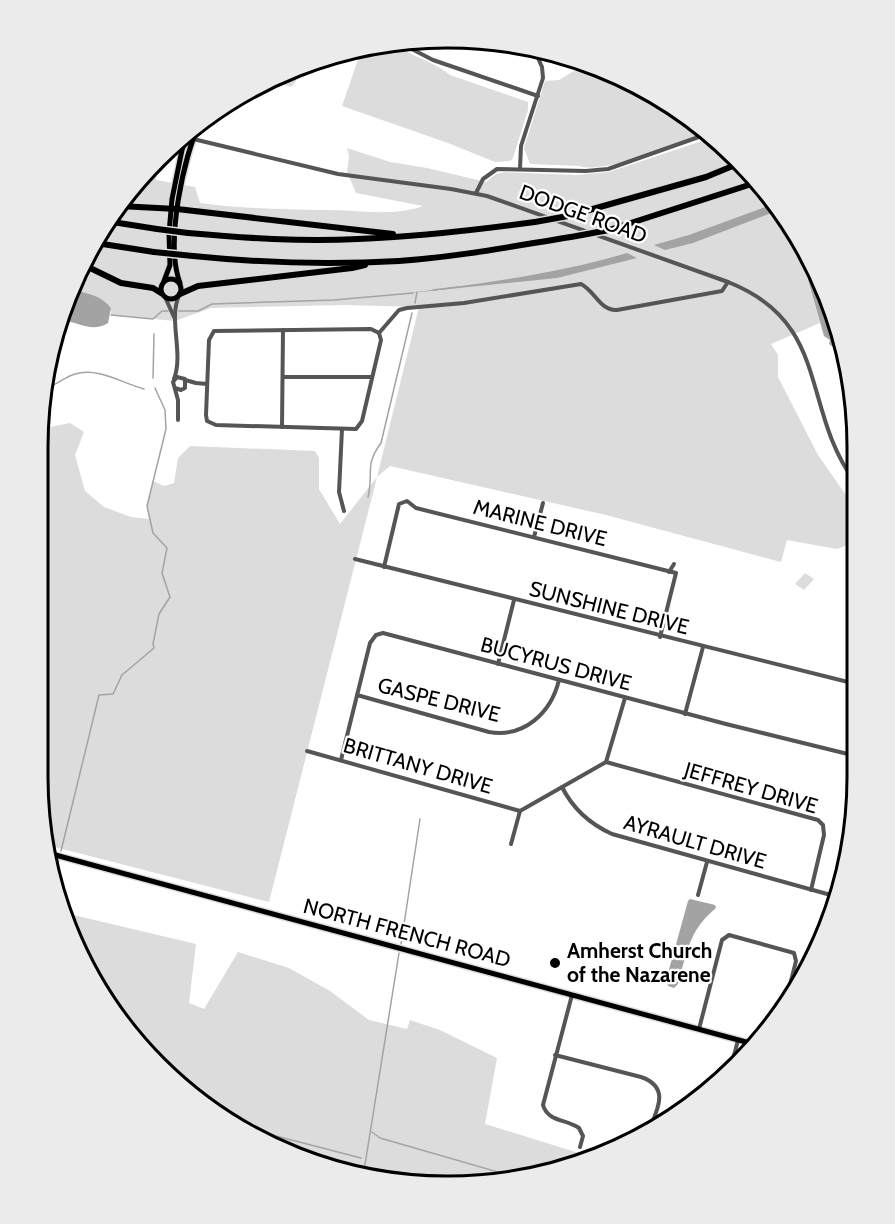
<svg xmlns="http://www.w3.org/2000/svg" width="895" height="1224" font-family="Cabin,sans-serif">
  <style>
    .green { fill: #dcdcdc }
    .water { fill: #a3a3a3 }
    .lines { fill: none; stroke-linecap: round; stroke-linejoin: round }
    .stream { stroke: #a3a3a3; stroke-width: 1.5 }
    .major-casing { stroke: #dbdbdb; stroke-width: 8 }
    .highway-casing { stroke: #dbdbdb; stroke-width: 9 }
    .minor { stroke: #555; stroke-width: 4 }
    .major { stroke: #000; stroke-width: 5 }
    .highway { stroke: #000; stroke-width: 6 }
    .highway-bridge-casing { stroke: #dbdbdb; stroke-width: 9; stroke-linecap: butt }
    .highway-bridge { stroke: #000; stroke-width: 6 }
    .poi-dot { fill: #000; stroke: #fff; stroke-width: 2 }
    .labels { text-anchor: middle; stroke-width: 4.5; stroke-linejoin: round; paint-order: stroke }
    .street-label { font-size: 21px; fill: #000; stroke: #fff }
    .poi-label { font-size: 21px; font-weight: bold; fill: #000; stroke: #fff; text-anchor: start }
    .rim { fill: none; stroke: #000; stroke-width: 3 }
  </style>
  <rect width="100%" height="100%" fill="#fff"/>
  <g class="green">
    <path d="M 390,43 C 409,55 433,61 450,75 L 528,102 L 528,110 L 513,158 L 510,161 L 495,162 L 448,143 L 342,106 L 362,48 Z"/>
    <path d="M 587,63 L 652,92 L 707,131 C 681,142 605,175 580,166 L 530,164 L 524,148 L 545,81 L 559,80 Z"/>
    <path d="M 302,66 L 295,83 L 291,87 L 267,79 Z"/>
    <path d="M 714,137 L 773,198 L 795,236 L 820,323 L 771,344 L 778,355 L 778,377 L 818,455 L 855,508 L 855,542 L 837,549 L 787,540 L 781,562 L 606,515 L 390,466 L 377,477 L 269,902 L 47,845 L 38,776 L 38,447 L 40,429 L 70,423 L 84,432 L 75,455 L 85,491 L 104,507 L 131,517 L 149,519 L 147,506 L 153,481 L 164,486 L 174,483 L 178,458 L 190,446 L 315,451 L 319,458 L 319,489 L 340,524 L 377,477 L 419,307 L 345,305 L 211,308 L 175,321 L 111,315 L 111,308 L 90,294 L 75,290 L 106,220 L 154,169 L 157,170 L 156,180 L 195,187 L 200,203 C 242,209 283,209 326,210 C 357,210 394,217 423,206 L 356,193 L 347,172 L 349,156 L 347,148 L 390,162 L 427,168 L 486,182 L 496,174 L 505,172 L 576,175 L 609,172 Z"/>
    <path d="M 805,573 L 814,579 L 804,590 L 795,584 Z"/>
    <path d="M 65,913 L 196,944 L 189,1003 L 204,1009 L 238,952 L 289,968 L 330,991 L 369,1020 L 407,1029 L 410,1020 L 440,1030 L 497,1058 L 485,1124 L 595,1158 L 501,1183 L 368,1179 L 266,1144 L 177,1085 L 106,1004 Z"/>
  </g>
  <g class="water">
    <path d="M 768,206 L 772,208 L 774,212 L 693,243 L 665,250 L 654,245 L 689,235 Z"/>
    <path d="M 796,238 L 826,290 L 843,354 L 829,344 L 830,340 L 824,336 Z"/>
    <path d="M 627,253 L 637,258 L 557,278 L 401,294 C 477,284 553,275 627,253 Z"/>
    <path d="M 75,290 C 89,294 102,296 111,308 L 108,323 C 92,333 78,322 61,320 Z"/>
    <path d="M 690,899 L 715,905 L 716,908 C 689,930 687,952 678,984 L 674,988 L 668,986 L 667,982 L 668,973 L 688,901 Z"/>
  </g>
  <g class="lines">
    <g class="stream">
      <path d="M 433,290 L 458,287"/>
      <path d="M 415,303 L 417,292"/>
      <path d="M 179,311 L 198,311 L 212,304 L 334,300 L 413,293"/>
      <path d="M 111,315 L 153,319 L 162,311 L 168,311"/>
      <path d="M 153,378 L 154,334"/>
      <path d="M 45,388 C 56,386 64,377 75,374 C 98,367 122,383 144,389"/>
      <path d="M 368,497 C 374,472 364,466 381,443 L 412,313"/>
      <path d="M 61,851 L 99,695 L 113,694 L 122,675 L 154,648 L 153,644 L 159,614 L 170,597 L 162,573 L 167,548 L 153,533 L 147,506 L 166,429 L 165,410 L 155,388"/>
      <path d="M 52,885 L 59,859"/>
      <path d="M 401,944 L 420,819"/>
      <path d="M 238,1126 L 361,1158"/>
      <path d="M 372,1132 L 380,1138 L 519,1178"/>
      <path d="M 363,1177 L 399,953"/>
    </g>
    <defs>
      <g id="major">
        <circle cx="171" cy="289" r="10"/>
        <path d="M 164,281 L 170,265 L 169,233 L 172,199 L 182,150 L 188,133"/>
        <path d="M 180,283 C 165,244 183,157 201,120"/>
        <path d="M 48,853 L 757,1045"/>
      </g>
      <g id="highway">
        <path d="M 119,206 L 177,209 L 393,234"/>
        <path d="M 568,216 L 706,177 L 740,163"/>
        <path d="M 106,221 L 157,229"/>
        <path d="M 609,230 L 758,182"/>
        <path d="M 188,233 C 245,238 301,242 358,239 C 417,237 476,230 535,222"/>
        <path d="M 96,243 L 154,252"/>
        <path d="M 193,256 C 262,263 330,265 399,261 C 457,257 514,246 571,237"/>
        <path d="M 86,266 L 121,283 L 153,288 L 161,293"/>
        <path d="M 180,294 L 198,286 L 352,268 L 365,265"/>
      </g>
    </defs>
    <use href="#major" class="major-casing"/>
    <use href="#highway" class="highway-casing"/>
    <g class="minor">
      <path d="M 398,42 L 433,60 L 538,96"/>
      <path d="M 185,137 L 338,174 L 451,189 L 487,196 L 728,282 C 832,323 800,408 855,482"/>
      <path d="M 520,168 L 521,146 L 543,78 L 542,67 L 534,49"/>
      <path d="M 476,193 L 483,179 L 497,169 L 586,171 L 608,169 L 710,133"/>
      <path d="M 165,297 L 174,317"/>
      <path d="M 371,329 L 379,333 L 381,340 L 362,421 L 356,429 L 216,425 L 207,421 L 206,415 L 209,340 L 214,331 Z"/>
      <path d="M 379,333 L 399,310 L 407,308 L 464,303 L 581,284 C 595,291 600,311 617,310 L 722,291 L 728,282"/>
      <path d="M 283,377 L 372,377"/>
      <path d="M 174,379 C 184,353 168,319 179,296"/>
      <path d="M 185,380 L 196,383 L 207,384"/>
      <path d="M 175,388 L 181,390 L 185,388 L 185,379 L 177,377 L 173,382 L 178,400 L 178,420"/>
      <path d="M 282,427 L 283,330"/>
      <path d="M 342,429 L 339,492 L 344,511"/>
      <path d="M 534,537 L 543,503"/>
      <path d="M 355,559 L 856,684"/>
      <path d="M 384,567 L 399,504 L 407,501 L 416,508 L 676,573 L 660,637"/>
      <path d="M 669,572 L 674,564"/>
      <path d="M 498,664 L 514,600"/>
      <path d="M 357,695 L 489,732 C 524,738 551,713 559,680"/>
      <path d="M 685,714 L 703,647"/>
      <path d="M 307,751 L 520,811"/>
      <path d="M 341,760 L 370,643 L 376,635 L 383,633 L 726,724 L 856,756"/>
      <path d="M 606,762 L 818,820 L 823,825 L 824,835 L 811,890"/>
      <path d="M 562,787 C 573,809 590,824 612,834 L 838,897"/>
      <path d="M 511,844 L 520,811 L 606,762 L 625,698"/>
      <path d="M 698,895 L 707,862"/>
      <path d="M 572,995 L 543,1105 C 548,1122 566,1119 579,1128 L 583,1136 L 580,1147"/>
      <path d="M 699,1029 L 722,940 L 729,935 L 794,953 L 796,961 L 785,1005"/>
      <path d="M 555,1055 L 641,1077 C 670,1087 658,1109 649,1130"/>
      <path d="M 730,1071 L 738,1040"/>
    </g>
    <use href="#major" class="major"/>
    <use href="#highway" class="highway"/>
    <defs>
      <g id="highway-bridge">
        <path d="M 535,222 L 568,216"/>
        <path d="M 157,229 L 188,233"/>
        <path d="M 571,237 L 609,230"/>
        <path d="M 154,252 L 193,256"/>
      </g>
    </defs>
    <use href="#highway-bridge" class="highway-bridge-casing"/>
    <use href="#highway-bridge" class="highway-bridge"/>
  </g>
  <circle class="poi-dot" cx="555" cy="963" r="6"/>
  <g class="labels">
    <g class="street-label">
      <text transform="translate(583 214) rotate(20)" y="7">DODGE ROAD</text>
      <text transform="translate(540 523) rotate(14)" y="7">MARINE DRIVE</text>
      <text transform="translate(609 608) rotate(14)" y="7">SUNSHINE DRIVE</text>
      <text transform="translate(556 664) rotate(15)" y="7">BUCYRUS DRIVE</text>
      <text transform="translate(439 700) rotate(14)" y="7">GASPE DRIVE</text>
      <text transform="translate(418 766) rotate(16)" y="7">BRITTANY DRIVE</text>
      <text transform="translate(751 788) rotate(16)" y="7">JEFFREY DRIVE</text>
      <text transform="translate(695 842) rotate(16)" y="7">AYRAULT DRIVE</text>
      <text transform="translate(407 933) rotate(15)" y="7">NORTH FRENCH ROAD</text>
    </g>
    <g class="poi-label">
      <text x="567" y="958">Amherst Church<tspan x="567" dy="24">of the Nazarene</tspan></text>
    </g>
  </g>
  <path d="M0 0H895V1224H0ZM447 48H448A399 399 0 0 1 847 447V777A399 399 0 0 1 448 1176H447A399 399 0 0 1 48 777V447A399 399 0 0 1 447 48Z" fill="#ebebeb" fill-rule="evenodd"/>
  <path class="rim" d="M447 48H448A399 399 0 0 1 847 447V777A399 399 0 0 1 448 1176H447A399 399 0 0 1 48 777V447A399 399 0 0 1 447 48Z"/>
</svg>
